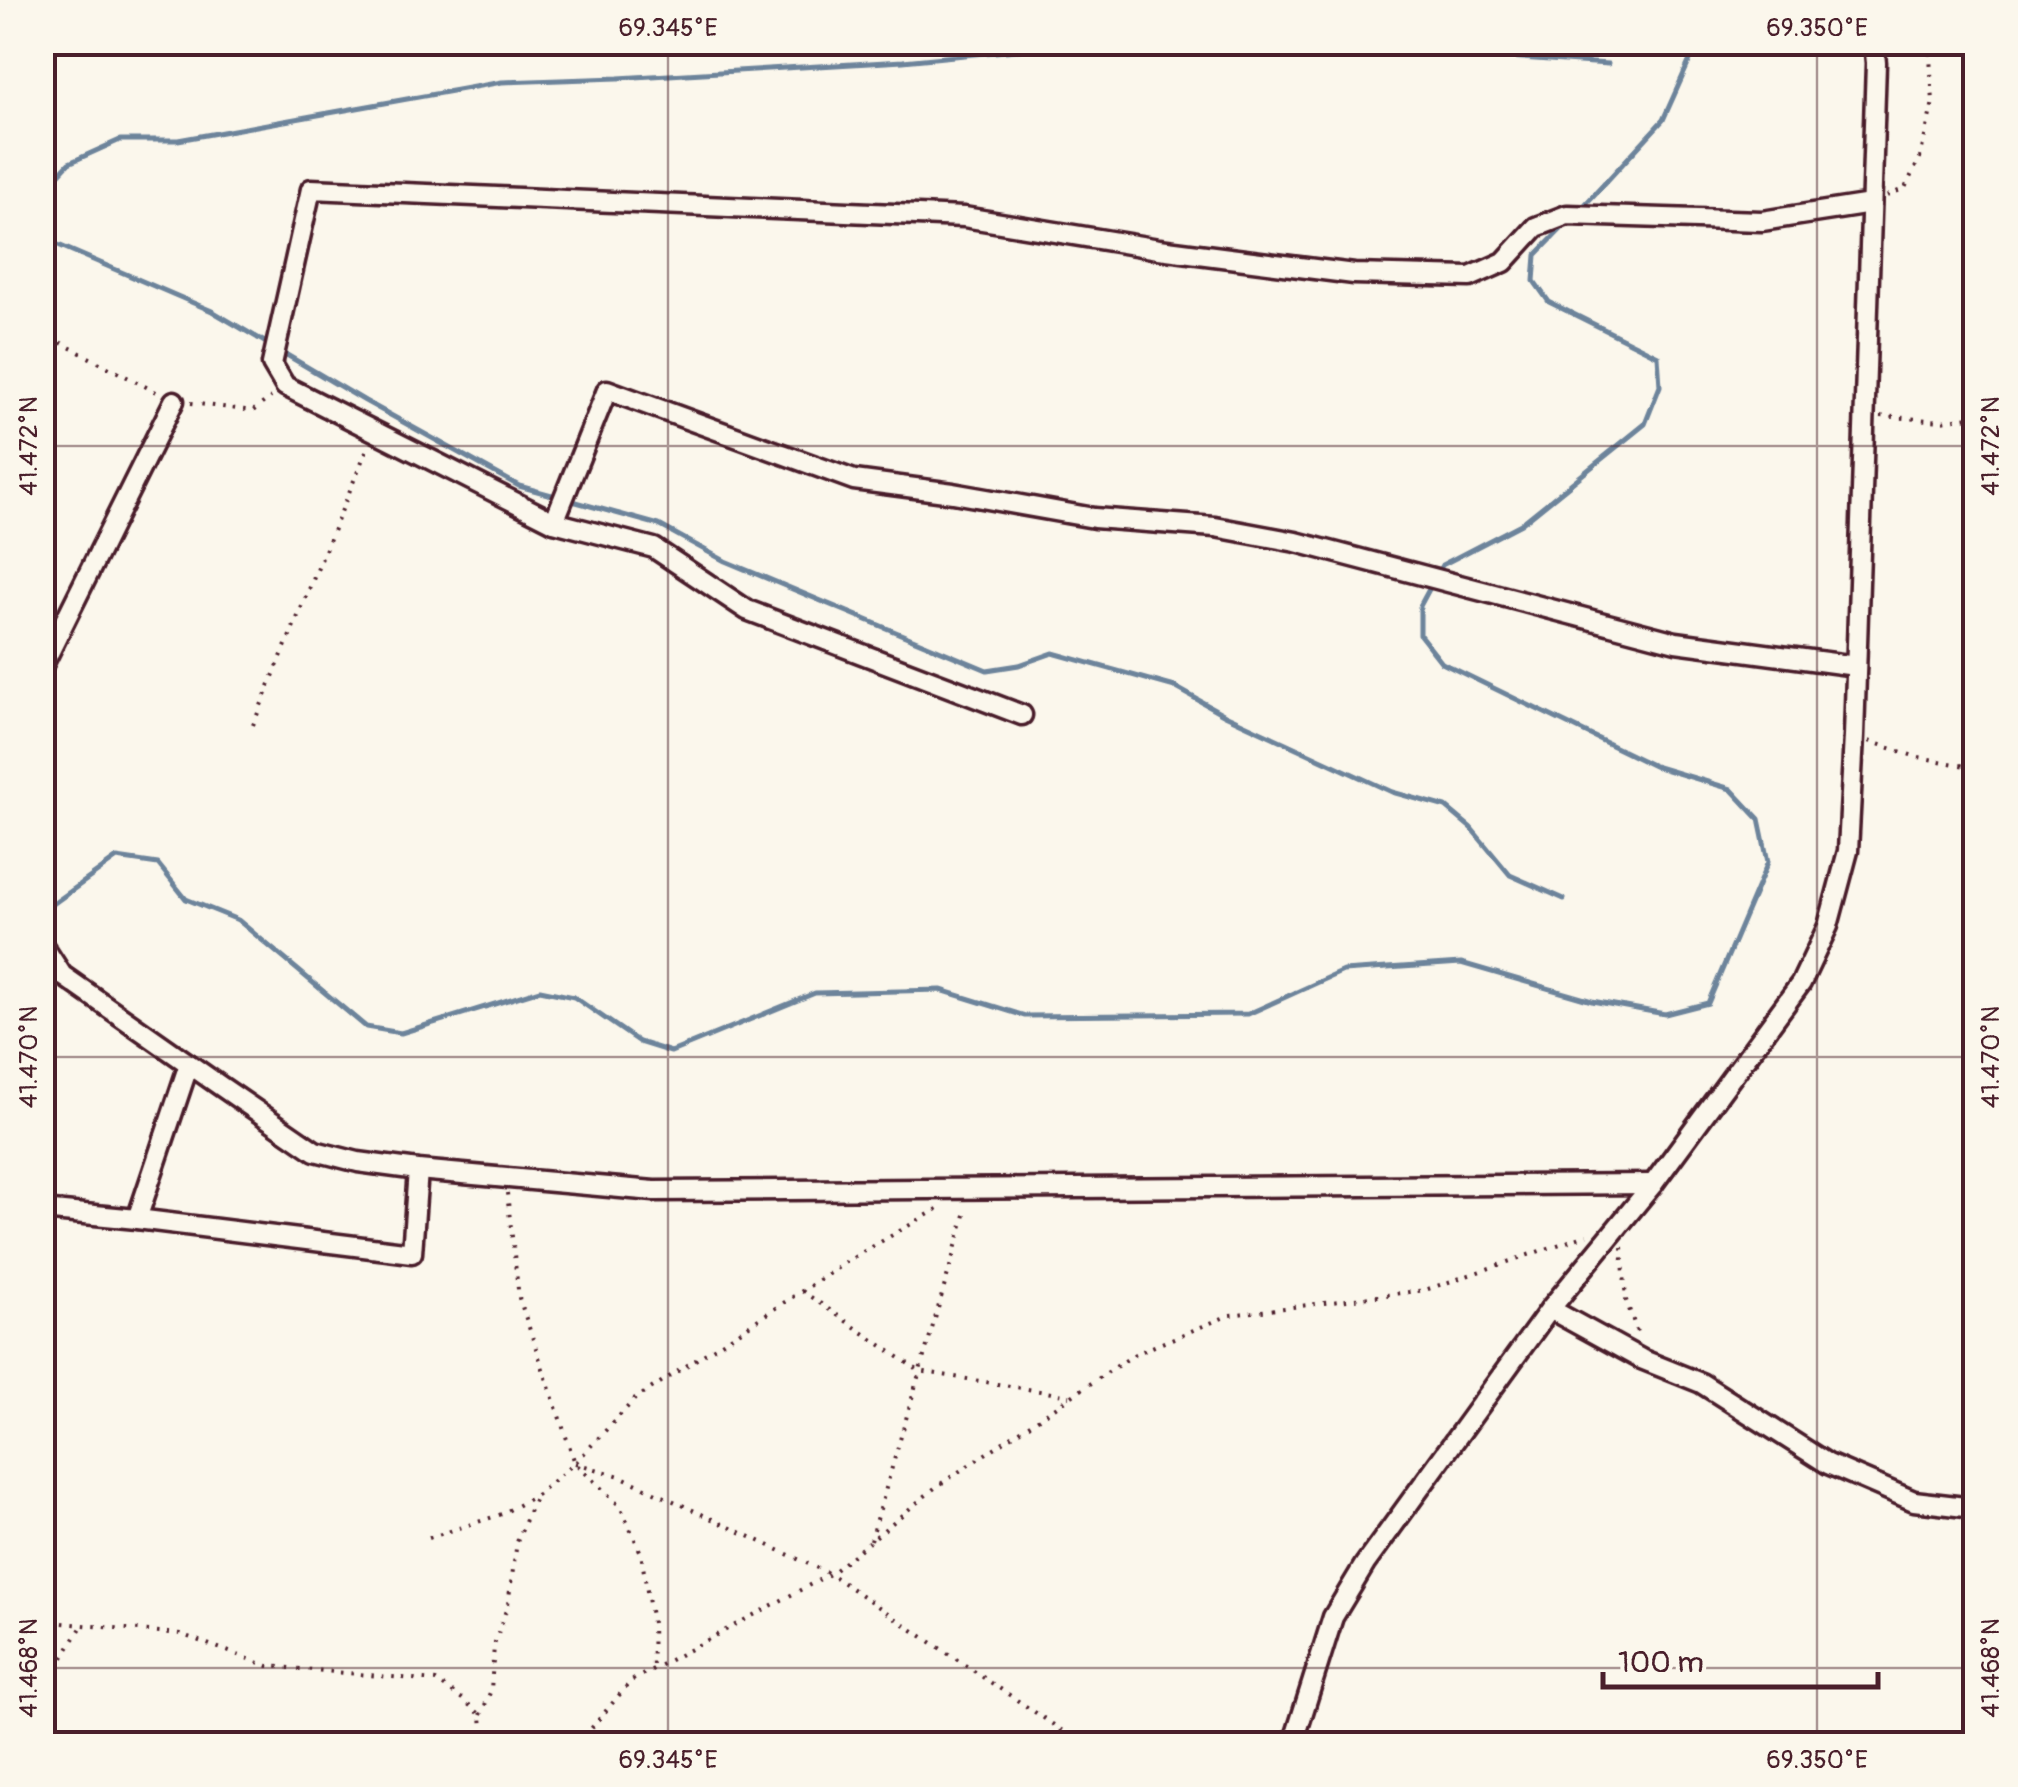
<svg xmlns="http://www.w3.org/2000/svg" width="2018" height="1787" font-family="Pangolin,sans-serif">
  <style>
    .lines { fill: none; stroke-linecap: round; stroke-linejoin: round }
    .stream { stroke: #6d849b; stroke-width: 5 }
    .minor-casing { stroke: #4a1f2b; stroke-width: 25 }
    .path { stroke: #4a1f2b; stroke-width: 4; stroke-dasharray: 2.5 8; stroke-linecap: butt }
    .minor { stroke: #fbf7ec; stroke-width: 18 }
    .ticks { fill: none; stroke: #4a1f2b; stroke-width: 2.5; stroke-opacity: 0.45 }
    .neatline { fill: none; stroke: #4a1f2b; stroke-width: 4 }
    .ticks-label { font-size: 25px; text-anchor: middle; fill: #4a1f2b }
  </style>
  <rect width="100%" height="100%" fill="#fbf7ec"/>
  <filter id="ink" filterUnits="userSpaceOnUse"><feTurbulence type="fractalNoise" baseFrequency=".01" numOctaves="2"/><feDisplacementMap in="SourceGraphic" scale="20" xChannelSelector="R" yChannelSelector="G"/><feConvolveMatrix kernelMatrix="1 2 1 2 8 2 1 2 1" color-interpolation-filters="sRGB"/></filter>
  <g filter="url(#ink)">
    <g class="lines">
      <g class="stream">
        <path d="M 1292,42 L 1608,64"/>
        <path d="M 42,192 L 69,163 L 120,140 L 178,140 L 502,82 L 618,78 L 903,61 L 1100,42"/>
        <path d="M 1580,210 L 1663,120 L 1698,42"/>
        <path d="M 42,238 L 212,311 L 365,401 L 519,486 L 559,497"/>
        <path d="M 569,500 L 659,525 L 725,561 L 987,670 L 1019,665 L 1053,653 L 1175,687 L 1225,715 L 1392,792 L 1446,807 L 1471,828 L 1510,875 L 1564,899"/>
        <path d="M 42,922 L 46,909 L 117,858 L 158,864 L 186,899 L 238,920 L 366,1027 L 401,1033 L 540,990 L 574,997 L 639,1042 L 671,1052 L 815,993 L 941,990 L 1025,1016 L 1248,1014 L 1343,971 L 1461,963 L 1592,1001 L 1665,1014 L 1708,1003 L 1768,862 L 1759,819 L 1731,789 L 1654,766 L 1442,663 L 1420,635 L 1420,606 L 1442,565 L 1521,524 L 1645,424 L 1660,386 L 1658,356 L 1549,302 L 1534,281 L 1536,255 L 1569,221"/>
      </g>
      <defs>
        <g id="minor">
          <path d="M 554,522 L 607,390 L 854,480 L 953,493 L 1094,518 L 1215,527 L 1296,542 L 1676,642 L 1856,666"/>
          <path d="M 42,667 L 174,401"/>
          <path d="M 1022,715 L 747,610 L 654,548 L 554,522 L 285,386 L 272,364 L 311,189 L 964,217 L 1159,249 L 1354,274 L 1470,277 L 1504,262 L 1536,227 L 1567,215 L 1762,221 L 1871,204"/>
          <path d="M 42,944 L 62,975 L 219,1085 L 315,1151 L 358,1162 L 418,1170 L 654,1191 L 1653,1184"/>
          <path d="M 42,1210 L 137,1219 L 412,1253 L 418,1170"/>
          <path d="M 137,1219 L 189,1064"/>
          <path d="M 1550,1309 L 1641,1359 L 1701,1383 L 1828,1464 L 1914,1501 L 1965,1507 L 1976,1505"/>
          <path d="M 1293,1744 L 1333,1617 L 1365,1564 L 1550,1309 L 1653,1184 L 1801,983 L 1828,926 L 1848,851 L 1854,736 L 1876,63 L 1874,42"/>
        </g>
      </defs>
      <use href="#minor" class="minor-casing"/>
      <g class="path">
        <path d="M 1887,196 L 1905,188 L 1920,158 L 1933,102 L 1929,42"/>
        <path d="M 42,333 L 158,393"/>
        <path d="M 191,403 L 253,411 L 271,397"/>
        <path d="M 1881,416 L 1942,421 L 1976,416"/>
        <path d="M 253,725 L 367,449"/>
        <path d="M 1869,741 L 1914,756 L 1976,768"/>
        <path d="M 507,1193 L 519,1298 L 575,1463 L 620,1506 L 641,1553 L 652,1623 L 653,1668"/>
        <path d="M 1622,1247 L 1626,1300 L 1638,1335"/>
        <path d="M 802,1291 L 919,1371 L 1070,1396"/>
        <path d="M 575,1463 L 620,1476 L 830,1574 L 1082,1744"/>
        <path d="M 429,1538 L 502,1514 L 536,1495 L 575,1463 L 635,1399 L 856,1256 L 941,1207"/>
        <path d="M 871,1540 L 967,1208"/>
        <path d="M 42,1621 L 180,1634 L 268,1666 L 436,1681 L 461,1698 L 481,1715 L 483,1744"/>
        <path d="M 481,1715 L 491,1690 L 494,1645 L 508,1604 L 517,1542 L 536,1495"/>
        <path d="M 42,1717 L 58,1666 L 82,1626"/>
        <path d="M 578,1744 L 631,1681 L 830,1574 L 936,1487 L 1135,1354 L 1230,1315 L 1425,1290 L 1587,1235"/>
      </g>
      <use href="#minor" class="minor"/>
    </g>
  </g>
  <path class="ticks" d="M 668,42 L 668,1744M 1817,42 L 1817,1744M 42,446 L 1976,446M 42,1057 L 1976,1057M 42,1668 L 1976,1668"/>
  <rect width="2018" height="1787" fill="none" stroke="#fbf7ec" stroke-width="110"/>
  <path d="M1603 1672v15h275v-15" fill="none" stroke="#4a1f2b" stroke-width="5"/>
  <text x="1618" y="1672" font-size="30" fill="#4a1f2b" stroke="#fbf7ec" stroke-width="8" paint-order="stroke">100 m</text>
  <rect x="55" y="55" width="1908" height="1677" class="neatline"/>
  <g class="ticks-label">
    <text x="668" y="36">69.345°E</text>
    <text x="1817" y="36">69.350°E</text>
    <text transform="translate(28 446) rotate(-90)" y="9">41.472°N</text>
    <text transform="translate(1990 446) rotate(-90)" y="9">41.472°N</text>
    <text transform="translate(28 1057) rotate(-90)" y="9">41.470°N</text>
    <text transform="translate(1990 1057) rotate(-90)" y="9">41.470°N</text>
    <text transform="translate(28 1668) rotate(-90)" y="9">41.468°N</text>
    <text transform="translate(1990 1668) rotate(-90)" y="9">41.468°N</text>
    <text x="668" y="1768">69.345°E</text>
    <text x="1817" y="1768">69.350°E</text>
  </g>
</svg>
